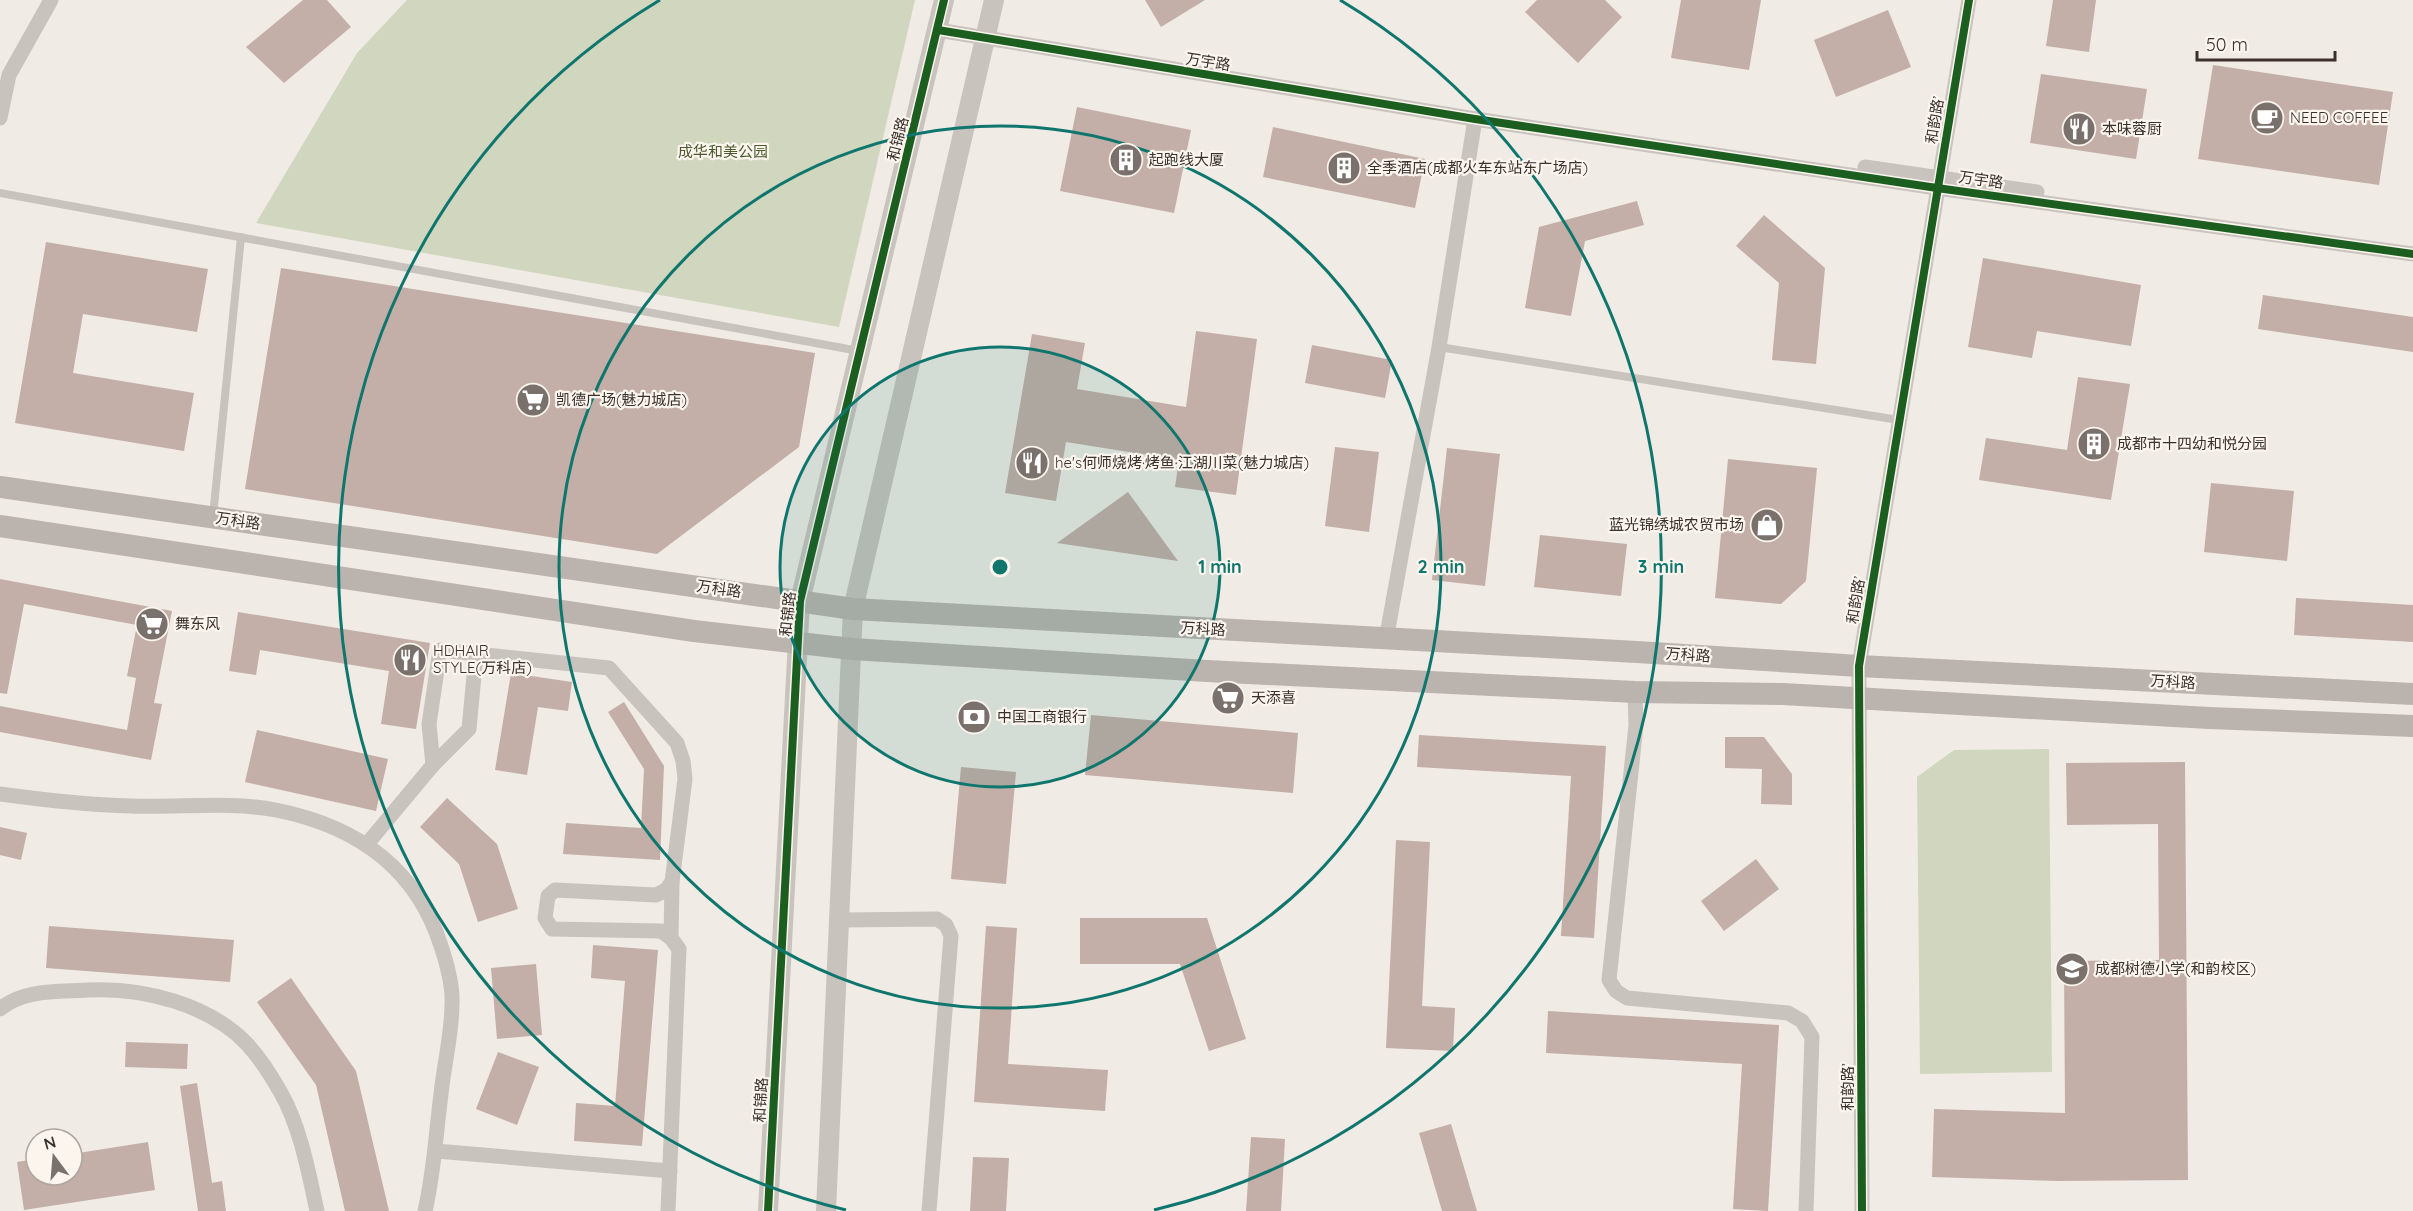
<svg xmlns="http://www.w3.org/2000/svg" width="2413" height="1211" font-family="Quicksand,'Noto Sans SC',sans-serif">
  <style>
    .green { fill: #d1d6bf }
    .building { fill: #c3afa7 }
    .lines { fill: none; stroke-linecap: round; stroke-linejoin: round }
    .service { stroke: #c9c3be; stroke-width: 8 }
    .minor { stroke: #c9c3be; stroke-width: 15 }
    .tertiary { stroke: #c9c3be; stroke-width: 20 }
    .secondary { stroke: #bab3ae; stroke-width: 22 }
    .cycleway-casing { stroke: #fbf5ee; stroke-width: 11 }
    .cycleway { stroke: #1b5e20; stroke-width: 8 }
    .ring { fill: none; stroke: #0f766e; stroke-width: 3 }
    .labels { text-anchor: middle; stroke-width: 4.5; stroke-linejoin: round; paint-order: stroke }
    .street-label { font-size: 15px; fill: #3b302b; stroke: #fbf5ee }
    .poi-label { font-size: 15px; fill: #3b302b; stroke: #fbf5ee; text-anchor: start }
    .park-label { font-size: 15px; fill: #4a5a2e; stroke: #fbf5ee }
    .centre { fill: #0f766e; stroke: #fbf5ee; stroke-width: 3 }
    .ring-label { font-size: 18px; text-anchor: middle; font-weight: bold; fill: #0f766e; stroke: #fbf5ee; stroke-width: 4.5; stroke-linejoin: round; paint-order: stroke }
  </style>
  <rect width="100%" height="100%" fill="#f0ebe5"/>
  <g class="green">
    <path d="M 407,0 L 915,0 L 839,327 L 256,223 L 357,53 Z"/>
    <path d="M 2049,749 L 2052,1072 L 1920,1074 L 1917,777 L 1954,750 Z"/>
  </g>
  <g class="building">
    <path d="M 303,0 L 327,0 L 351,27 L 284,83 L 246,47 Z"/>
    <path d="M 1145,0 L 1205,0 L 1161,27 Z"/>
    <path d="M 1537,0 L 1605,0 L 1622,17 L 1578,63 L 1525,12 Z"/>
    <path d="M 1681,0 L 1761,0 L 1749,70 L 1671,58 Z"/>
    <path d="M 2053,0 L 2096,0 L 2089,52 L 2046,46 Z"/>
    <path d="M 1888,10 L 1911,67 L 1836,97 L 1814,40 Z"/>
    <path d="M 2213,65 L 2393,92 L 2379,185 L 2198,159 Z"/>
    <path d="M 2041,74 L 2147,89 L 2136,159 L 2030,143 Z"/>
    <path d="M 1077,107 L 1191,130 L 1174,213 L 1060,191 Z"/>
    <path d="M 1273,127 L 1425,159 L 1415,208 L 1263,177 Z"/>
    <path d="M 1637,201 L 1644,225 L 1585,241 L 1571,316 L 1525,308 L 1539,227 Z"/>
    <path d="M 1764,215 L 1825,268 L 1816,364 L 1772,360 L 1779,283 L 1736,246 Z"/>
    <path d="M 46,242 L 208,269 L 197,332 L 83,314 L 73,373 L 194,393 L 184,451 L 15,423 Z"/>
    <path d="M 1983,258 L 2141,285 L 2131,346 L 2037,331 L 2032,358 L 1968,347 Z"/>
    <path d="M 281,268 L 815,353 L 799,447 L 657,554 L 245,489 Z"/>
    <path d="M 2263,295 L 2413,317 L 2413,352 L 2258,329 Z"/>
    <path d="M 1196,331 L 1257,339 L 1236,495 L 1175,487 L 1179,460 L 1066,442 L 1056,501 L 1005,493 L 1032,334 L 1085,343 L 1077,389 L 1186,407 Z"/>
    <path d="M 1312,345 L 1392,360 L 1385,398 L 1305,383 Z"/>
    <path d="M 2078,377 L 2130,384 L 2111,500 L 1979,480 L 1986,438 L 2067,450 Z"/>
    <path d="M 1335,447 L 1379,452 L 1369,532 L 1325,526 Z"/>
    <path d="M 1447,448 L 1500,454 L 1485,586 L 1432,580 Z"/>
    <path d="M 1728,459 L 1817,468 L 1806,581 L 1781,604 L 1715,598 Z"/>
    <path d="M 2211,483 L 2294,491 L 2287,561 L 2204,552 Z"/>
    <path d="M 1128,492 L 1178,561 L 1057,543 Z"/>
    <path d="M 1540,535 L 1627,544 L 1621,596 L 1534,587 Z"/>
    <path d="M 0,579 L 172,611 L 154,703 L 162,704 L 151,760 L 0,732 L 0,706 L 127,730 L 136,678 L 127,676 L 137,625 L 24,604 L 7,694 L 0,693 Z"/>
    <path d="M 2296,598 L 2413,605 L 2413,642 L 2294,635 Z"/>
    <path d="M 238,612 L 430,643 L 416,729 L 381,724 L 389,671 L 260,650 L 256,675 L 229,671 Z"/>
    <path d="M 511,673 L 572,682 L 568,711 L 538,707 L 527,775 L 495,770 Z"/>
    <path d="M 624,702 L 664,766 L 660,860 L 563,854 L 566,823 L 641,828 L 644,769 L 608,712 Z"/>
    <path d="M 1091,715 L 1298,733 L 1293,793 L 1085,775 Z"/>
    <path d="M 257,730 L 388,759 L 376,811 L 245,782 Z"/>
    <path d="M 1419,735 L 1606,746 L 1594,938 L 1561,936 L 1571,776 L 1417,767 Z"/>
    <path d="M 1725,737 L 1764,737 L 1792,774 L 1792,805 L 1761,804 L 1762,769 L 1725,768 Z"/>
    <path d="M 2185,762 L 2188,1180 L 2058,1181 L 1932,1177 L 1934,1109 L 2065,1113 L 2064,961 L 2159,960 L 2158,824 L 2067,825 L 2066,763 Z"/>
    <path d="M 961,767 L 1016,772 L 1006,884 L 951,879 Z"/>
    <path d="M 447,798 L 497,844 L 518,909 L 478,922 L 459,864 L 420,827 Z"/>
    <path d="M 0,827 L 27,833 L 21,860 L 0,855 Z"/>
    <path d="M 1396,840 L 1430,842 L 1422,1006 L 1455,1008 L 1453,1051 L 1386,1048 Z"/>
    <path d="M 1756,859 L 1779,889 L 1724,931 L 1701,901 Z"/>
    <path d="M 1080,918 L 1207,918 L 1246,1039 L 1209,1051 L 1180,964 L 1080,964 Z"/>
    <path d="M 49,926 L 234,940 L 230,982 L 46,968 Z"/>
    <path d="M 986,926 L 1017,928 L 1008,1064 L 1108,1070 L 1105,1111 L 974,1102 Z"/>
    <path d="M 593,945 L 658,950 L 642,1146 L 574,1141 L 576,1103 L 615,1106 L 625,981 L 591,978 Z"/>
    <path d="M 536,964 L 542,1035 L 497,1039 L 491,968 Z"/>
    <path d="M 291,978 L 356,1071 L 389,1211 L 345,1211 L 316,1085 L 257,1002 Z"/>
    <path d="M 1548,1011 L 1779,1025 L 1768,1211 L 1733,1209 L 1742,1064 L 1546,1053 Z"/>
    <path d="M 126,1042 L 188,1044 L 187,1069 L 125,1067 Z"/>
    <path d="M 498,1052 L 539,1067 L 517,1125 L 476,1109 Z"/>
    <path d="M 197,1083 L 212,1183 L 222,1181 L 226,1211 L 198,1211 L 180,1086 Z"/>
    <path d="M 1451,1124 L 1477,1211 L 1442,1211 L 1419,1133 Z"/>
    <path d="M 1251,1137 L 1285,1139 L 1281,1211 L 1246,1211 Z"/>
    <path d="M 148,1142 L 155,1190 L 24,1210 L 17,1162 L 36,1159 L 36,1175 L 72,1175 L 72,1154 Z"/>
    <path d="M 973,1157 L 1009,1158 L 1006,1211 L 970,1211 Z"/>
  </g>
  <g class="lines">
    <g class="service">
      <path d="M 0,193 L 859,351"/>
      <path d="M 1439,347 L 1899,420"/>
      <path d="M 213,516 L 241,237"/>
    </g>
    <g class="minor">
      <path d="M 938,30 L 1475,119 L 1937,188 L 2413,254"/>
      <path d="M 0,118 L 9,75 L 51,0"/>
      <path d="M 1865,167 L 2037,192"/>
      <path d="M 1386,640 L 1439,347 L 1475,119"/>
      <path d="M 1635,692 L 1636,725 L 1609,980 L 1616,991 L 1627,998 L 1788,1013 L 1802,1021 L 1812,1037 L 1806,1211"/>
      <path d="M 433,765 L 429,724 L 440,650 L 609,668 L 677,743 L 683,761 L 685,779 L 672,882 L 671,938"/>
      <path d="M 0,794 C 43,800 87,805 131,806 C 179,808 229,801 276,810 C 356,826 416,867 441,946 C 447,964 453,986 452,1004 C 452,1034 444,1064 441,1094 C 436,1133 434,1172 425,1211"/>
      <path d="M 367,844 L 433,765 L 469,729 L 476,654"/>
      <path d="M 841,920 L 937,919 L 946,925 L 951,936 L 929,1211"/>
      <path d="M 0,1009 C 24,989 58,992 88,990 C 142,987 209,1004 247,1044 C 260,1058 272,1077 281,1093 C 300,1126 309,1174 317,1211"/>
      <path d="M 436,1151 L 670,1171"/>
      <path d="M 668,1211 L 679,949 L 671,938 L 661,931 L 552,929 L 545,918 L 548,896 L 555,890 L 656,895 L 666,890 L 672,882"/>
      <path d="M 1862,1211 L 1859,666 L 1969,0"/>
    </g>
    <g class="tertiary">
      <path d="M 768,1211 L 800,601 L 944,0"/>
      <path d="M 826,1211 L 853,609 L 994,0"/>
    </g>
    <g class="secondary">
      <path d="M 0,487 L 853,609 L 1637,652 L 1859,666 L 2413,694"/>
      <path d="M 0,526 L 694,631 L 852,649 L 1207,671 L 1635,692 L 1783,694 L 2209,718 L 2413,726"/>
    </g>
    <defs>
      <g id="cycleway">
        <path d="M 938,30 L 1475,119 L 1937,188 L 2413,254"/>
        <path d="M 768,1211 L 800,601 L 944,0"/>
        <path d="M 1862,1211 L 1859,666 L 1969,0"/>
      </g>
    </defs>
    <use href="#cycleway" class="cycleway-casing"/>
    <use href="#cycleway" class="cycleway"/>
  </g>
  <circle cx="1000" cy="567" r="220" fill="#0f766e" fill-opacity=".12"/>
  <g class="ring">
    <circle cx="1000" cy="567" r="220"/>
    <circle cx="1000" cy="567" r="441"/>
    <path d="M846 1210A661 661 0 0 1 660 0M1340 0A661 661 0 0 1 1154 1210"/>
  </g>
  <defs>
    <symbol id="cafe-disc" viewBox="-11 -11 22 22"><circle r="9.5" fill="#7a716c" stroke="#fbf5ee"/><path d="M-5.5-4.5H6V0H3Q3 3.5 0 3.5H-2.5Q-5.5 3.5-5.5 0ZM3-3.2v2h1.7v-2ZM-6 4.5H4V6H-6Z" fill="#fff"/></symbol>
    <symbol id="restaurant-disc" viewBox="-11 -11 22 22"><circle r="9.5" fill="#7a716c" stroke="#fbf5ee"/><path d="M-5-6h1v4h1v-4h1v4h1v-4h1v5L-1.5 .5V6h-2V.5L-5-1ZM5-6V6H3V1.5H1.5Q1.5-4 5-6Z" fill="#fff"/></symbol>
    <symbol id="building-disc" viewBox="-11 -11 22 22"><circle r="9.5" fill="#7a716c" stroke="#fbf5ee"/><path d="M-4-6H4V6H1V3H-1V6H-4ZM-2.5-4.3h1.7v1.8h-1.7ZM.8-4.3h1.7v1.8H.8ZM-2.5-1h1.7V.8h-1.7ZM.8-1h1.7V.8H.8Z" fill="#fff"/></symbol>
    <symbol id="supermarket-disc" viewBox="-11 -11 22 22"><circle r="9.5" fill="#7a716c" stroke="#fbf5ee"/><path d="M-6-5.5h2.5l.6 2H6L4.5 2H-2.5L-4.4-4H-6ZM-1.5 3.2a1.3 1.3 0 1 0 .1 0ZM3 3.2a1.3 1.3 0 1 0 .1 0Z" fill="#fff"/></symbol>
    <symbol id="shop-disc" viewBox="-11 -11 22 22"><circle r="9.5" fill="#7a716c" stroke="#fbf5ee"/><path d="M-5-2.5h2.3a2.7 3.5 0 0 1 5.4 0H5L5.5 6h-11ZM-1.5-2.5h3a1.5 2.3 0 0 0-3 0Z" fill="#fff"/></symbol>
    <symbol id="bank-disc" viewBox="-11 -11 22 22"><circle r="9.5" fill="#7a716c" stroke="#fbf5ee"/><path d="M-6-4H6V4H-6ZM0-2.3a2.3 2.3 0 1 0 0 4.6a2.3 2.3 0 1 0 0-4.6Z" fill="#fff"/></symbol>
    <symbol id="school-disc" viewBox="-11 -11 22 22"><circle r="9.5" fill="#7a716c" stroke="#fbf5ee"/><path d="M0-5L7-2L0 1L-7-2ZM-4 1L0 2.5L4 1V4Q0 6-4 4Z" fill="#fff"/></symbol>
  </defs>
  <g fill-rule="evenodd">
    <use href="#cafe-disc" x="2248" y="99" width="38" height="38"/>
    <use href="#restaurant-disc" x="2060" y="110" width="38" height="38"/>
    <use href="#building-disc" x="1107" y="141" width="38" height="38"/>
    <use href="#building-disc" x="1325" y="149" width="38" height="38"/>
    <use href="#supermarket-disc" x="514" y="381" width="38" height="38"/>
    <use href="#building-disc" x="2075" y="425" width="38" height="38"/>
    <use href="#restaurant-disc" x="1013" y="444" width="38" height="38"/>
    <use href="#shop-disc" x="1748" y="506" width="38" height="38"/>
    <use href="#supermarket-disc" x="133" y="605" width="38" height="38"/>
    <use href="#restaurant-disc" x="391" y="641" width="38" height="38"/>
    <use href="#supermarket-disc" x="1209" y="679" width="38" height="38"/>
    <use href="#bank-disc" x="955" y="698" width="38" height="38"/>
    <use href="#school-disc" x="2053" y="950" width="38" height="38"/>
  </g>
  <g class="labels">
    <g class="street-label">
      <text transform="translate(1208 62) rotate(9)" y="5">万宇路</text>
      <text transform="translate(1935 120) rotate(-81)" y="5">和韵路’</text>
      <text transform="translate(898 139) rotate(-76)" y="5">和锦路</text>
      <text transform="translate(1981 180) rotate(8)" y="5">万宇路</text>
      <text transform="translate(238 521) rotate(8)" y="5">万科路</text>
      <text transform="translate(719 589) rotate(8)" y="5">万科路</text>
      <text transform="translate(1856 600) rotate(-81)" y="5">和韵路’</text>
      <text transform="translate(788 614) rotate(-84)" y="5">和锦路</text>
      <text transform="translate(1203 629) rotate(3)" y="5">万科路</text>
      <text transform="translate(1688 655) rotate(4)" y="5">万科路</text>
      <text transform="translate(2173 682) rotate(3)" y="5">万科路</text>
      <text transform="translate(1848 1087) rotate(-90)" y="5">和韵路’</text>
      <text transform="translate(761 1100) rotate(-87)" y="5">和锦路</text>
    </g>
    <g class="poi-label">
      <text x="2290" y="123">NEED COFFEE</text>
      <text x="2102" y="134">本味蓉厨</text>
      <text x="1149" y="165">起跑线大厦</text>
      <text x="1367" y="173">全季酒店(成都火车东站东广场店)</text>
      <text x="556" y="405">凯德广场(魅力城店)</text>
      <text x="2117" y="449">成都市十四幼和悦分园</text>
      <text x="1055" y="468">he's何师烧烤·烤鱼·江湖川菜(魅力城店)</text>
      <text x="1744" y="530" text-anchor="end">蓝光锦绣城农贸市场</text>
      <text x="175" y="629">舞东风</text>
      <text x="433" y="656">HDHAIR<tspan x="433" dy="17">STYLE(万科店)</tspan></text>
      <text x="1251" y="703">天添喜</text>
      <text x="997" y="722">中国工商银行</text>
      <text x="2095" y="974">成都树德小学(和韵校区)</text>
    </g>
    <g class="park-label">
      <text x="723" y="157">成华和美公园</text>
    </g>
  </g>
  <circle cx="1000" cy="567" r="9" class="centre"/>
  <g class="ring-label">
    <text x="1220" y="573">1 min</text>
    <text x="1441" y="573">2 min</text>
    <text x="1661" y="573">3 min</text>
  </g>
  <g transform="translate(54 1157) rotate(344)"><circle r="28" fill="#fbf5ee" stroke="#aea6a0" stroke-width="1.5"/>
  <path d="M0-4.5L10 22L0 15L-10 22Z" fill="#7a716c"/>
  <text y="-9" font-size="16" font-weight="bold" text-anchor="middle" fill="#3b302b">N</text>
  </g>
  <path d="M2197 51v9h138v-9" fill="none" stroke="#3b302b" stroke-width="3"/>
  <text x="2206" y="51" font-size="18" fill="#3b302b" stroke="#fbf5ee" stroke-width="4.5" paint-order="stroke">50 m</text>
</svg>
